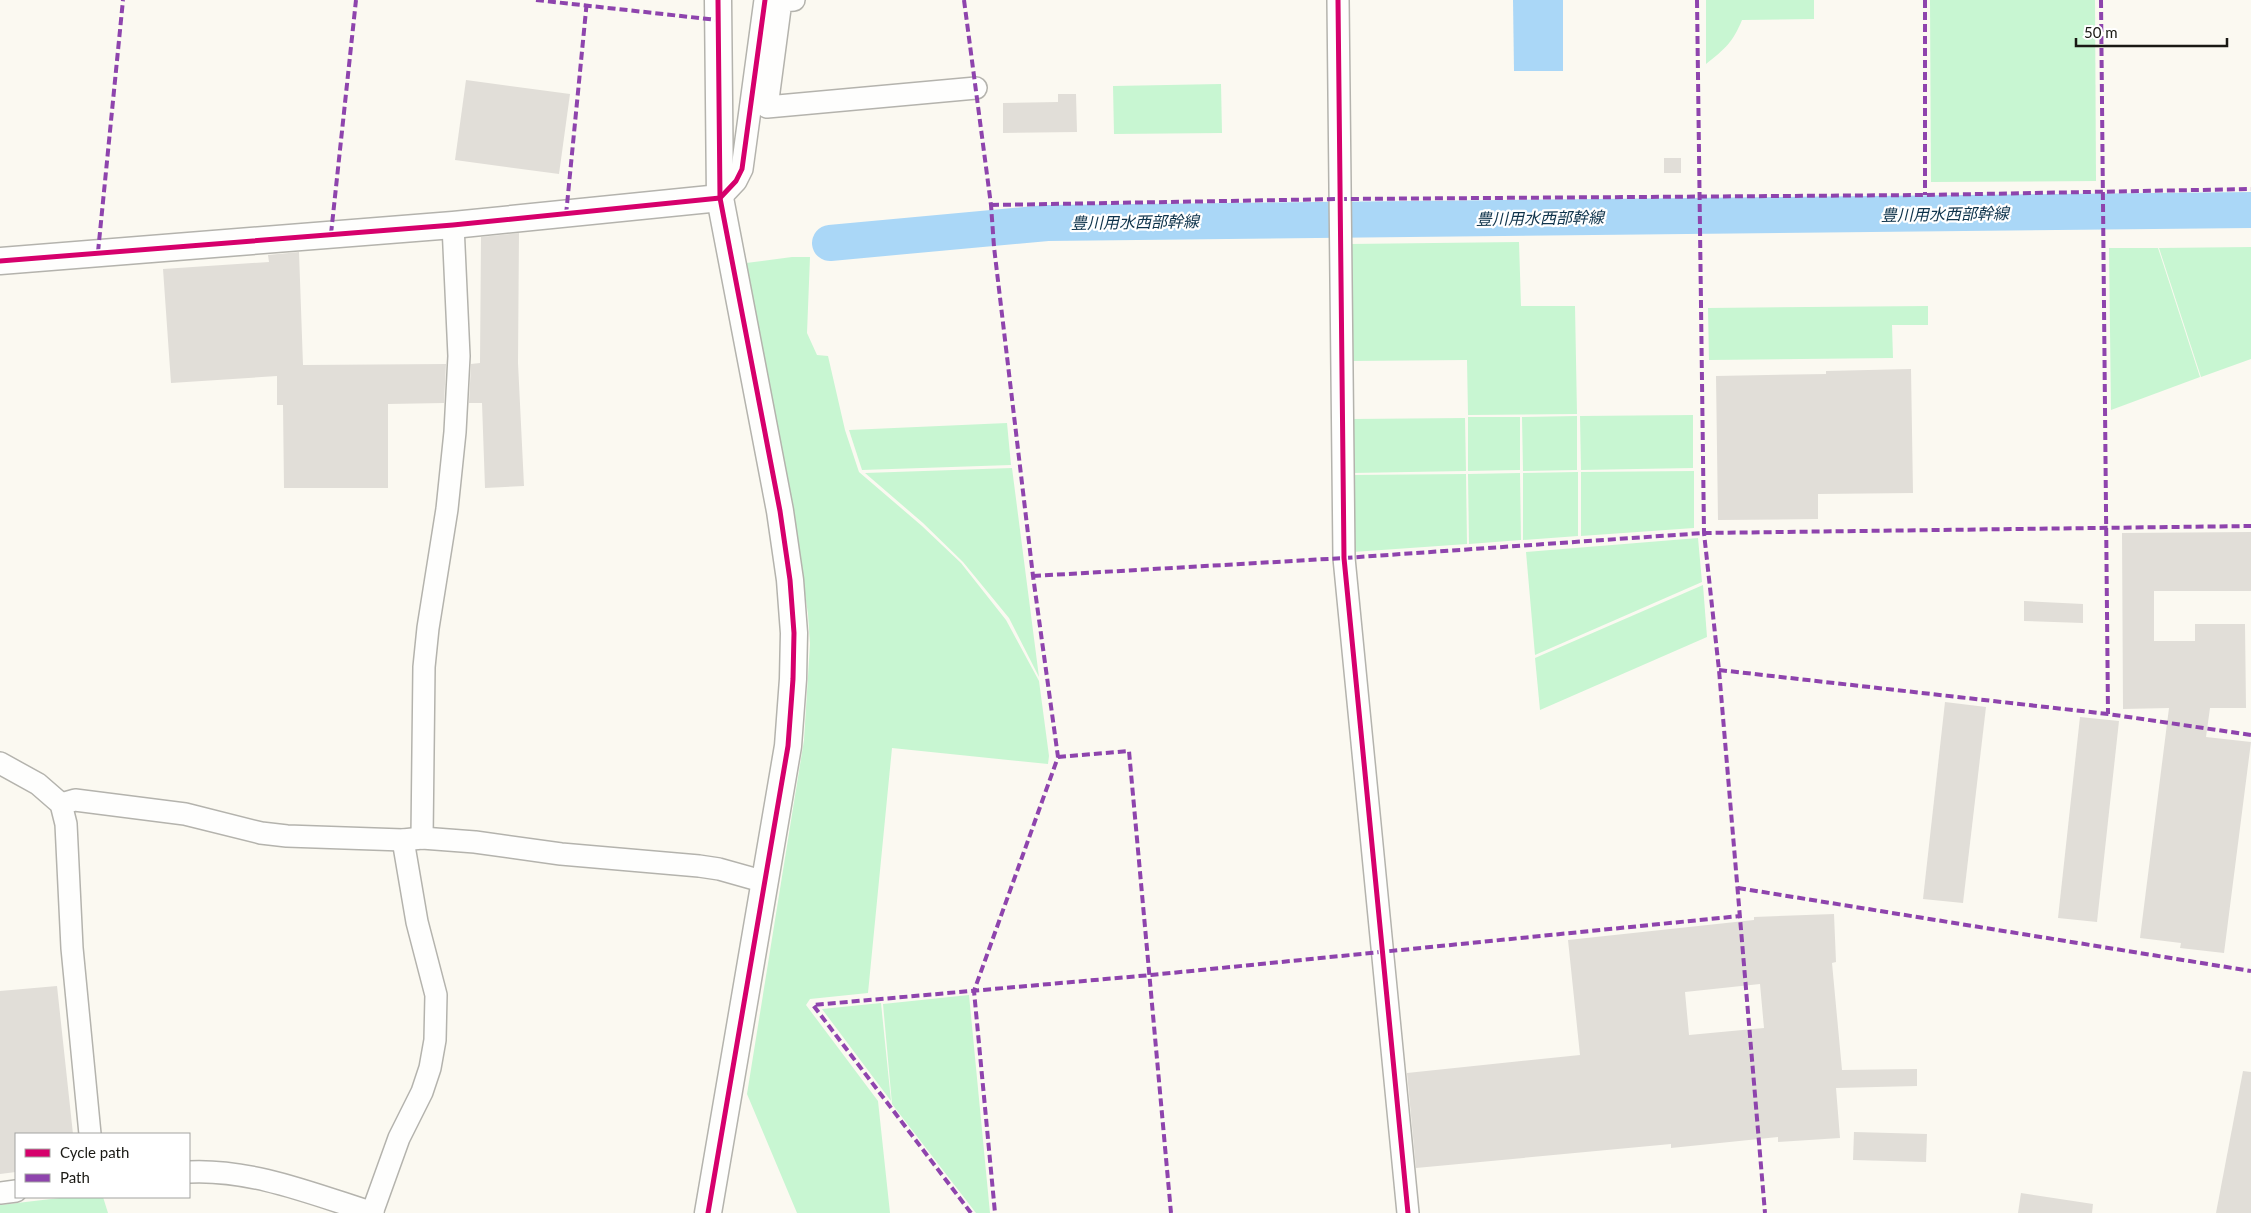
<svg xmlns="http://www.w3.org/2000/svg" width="2251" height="1213" font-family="Lato,'Noto Sans JP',sans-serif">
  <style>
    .green { fill: #c8f6d2 }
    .water { fill: #aad7f7 }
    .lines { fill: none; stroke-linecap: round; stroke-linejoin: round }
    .river { stroke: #aad7f7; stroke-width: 36 }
    .building { fill: #e1ded8; fill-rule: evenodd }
    .minor-casing { stroke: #b4b3ad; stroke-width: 24 }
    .tertiary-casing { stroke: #b4b3ad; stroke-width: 29 }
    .minor { stroke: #fefefd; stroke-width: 21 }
    .tertiary { stroke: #fefefd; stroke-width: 26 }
    .quiet { stroke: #8e44ad; stroke-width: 4; stroke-dasharray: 8 4; stroke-linecap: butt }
    .cycleway-casing { stroke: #fff; stroke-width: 8 }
    .cycleway { stroke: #d6006c; stroke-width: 5 }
    .labels { text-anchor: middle; stroke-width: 4.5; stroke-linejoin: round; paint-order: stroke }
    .water-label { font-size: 16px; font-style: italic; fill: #0e334b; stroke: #fff }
  </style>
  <rect width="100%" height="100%" fill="#fbf9f1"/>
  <g class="green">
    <path d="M 1706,0 L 1814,0 L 1814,19 L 1742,20 C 1733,42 1725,49 1706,64 Z"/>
    <path d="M 1930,0 L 2095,0 L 2096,181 L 1931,182 Z"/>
    <path d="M 1221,84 L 1222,133 L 1114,134 L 1113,86 Z"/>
    <path d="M 1519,242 L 1521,306 L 1575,306 L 1577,414 L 1468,415 L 1467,360 L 1350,361 L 1349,244 Z"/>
    <path d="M 2251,247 L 2251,359 L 2201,377 L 2159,248 Z"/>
    <path d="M 2109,248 L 2158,248 L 2200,377 L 2111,410 Z"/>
    <path d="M 792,257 L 810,257 L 807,333 L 817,355 L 828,356 L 845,430 L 859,472 L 922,526 L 961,563 L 1006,620 L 1039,681 L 1049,756 L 1048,764 L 892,748 L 868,993 L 810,999 L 806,1005 L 878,1101 L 890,1213 L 797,1213 L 747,1094 L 804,740 L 810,644 L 808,614 L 798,548 L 746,263 Z"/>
    <path d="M 1928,306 L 1928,325 L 1892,325 L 1893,358 L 1709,360 L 1708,308 Z"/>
    <path d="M 1693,415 L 1693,468 L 1581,470 L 1580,416 Z"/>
    <path d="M 1577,416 L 1577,470 L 1523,471 L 1522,417 Z"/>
    <path d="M 1468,417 L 1520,417 L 1520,470 L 1468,471 Z"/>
    <path d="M 1465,418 L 1466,471 L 1352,473 L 1351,419 Z"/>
    <path d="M 1007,423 L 1011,465 L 862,470 L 849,430 Z"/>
    <path d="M 1012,468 L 1039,677 L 1009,618 L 963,562 L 923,523 L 865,473 Z"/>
    <path d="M 1694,471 L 1694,528 L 1581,536 L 1581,472 Z"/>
    <path d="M 1578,472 L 1578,536 L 1523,540 L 1523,473 Z"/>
    <path d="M 1520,473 L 1521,540 L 1469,544 L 1468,474 Z"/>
    <path d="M 1466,474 L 1467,544 L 1353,552 L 1352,475 Z"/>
    <path d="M 1698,538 L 1702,582 L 1535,655 L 1526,552 Z"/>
    <path d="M 1703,585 L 1707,637 L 1540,710 L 1535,658 Z"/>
    <path d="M 969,995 L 990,1213 L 976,1213 L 892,1104 L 883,1004 Z"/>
    <path d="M 881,1003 L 891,1101 L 822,1009 Z"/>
    <path d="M 68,1197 L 103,1197 L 108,1213 L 0,1213 L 0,1205 Z"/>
  </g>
  <path class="water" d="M 1513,0 L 1563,0 L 1563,71 L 1514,71 Z"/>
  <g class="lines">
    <path class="river" d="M 830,243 L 1047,223 L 2251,210"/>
  </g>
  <g class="building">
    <path d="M 466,80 L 570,94 L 559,174 L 455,160 Z"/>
    <path d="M 1058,94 L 1076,94 L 1077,132 L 1003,133 L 1003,103 L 1058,102 Z"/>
    <rect x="1664" y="158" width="17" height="15"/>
    <path d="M 519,233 L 518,363 L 524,486 L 485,488 L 482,403 L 469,403 L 471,364 L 480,363 L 481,237 Z"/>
    <path d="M 299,252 L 303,365 L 446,364 L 444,403 L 388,404 L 388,488 L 284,488 L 283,405 L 277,405 L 277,376 L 171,383 L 163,269 L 269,262 L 268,255 Z"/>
    <path d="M 1911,369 L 1913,493 L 1818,494 L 1818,519 L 1718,520 L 1716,376 L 1826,374 L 1826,371 Z"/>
    <path d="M 2251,532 L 2251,591 L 2154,591 L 2154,641 L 2195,641 L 2195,624 L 2245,624 L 2246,708 L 2210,708 L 2206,737 L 2251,742 L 2224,953 L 2180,948 L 2181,943 L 2140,938 L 2169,708 L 2123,709 L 2122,533 Z"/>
    <path d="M 2024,601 L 2083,604 L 2083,623 L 2024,621 Z"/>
    <path d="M 1945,702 L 1986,707 L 1963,903 L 1923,899 Z"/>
    <path d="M 2080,717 L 2119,721 L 2097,922 L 2058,918 Z"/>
    <path d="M 1834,914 L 1836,962 L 1832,963 L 1842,1070 L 1917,1069 L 1917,1086 L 1836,1088 L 1840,1138 L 1778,1142 L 1778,1137 L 1671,1148 L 1671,1144 L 1416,1168 L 1407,1073 L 1580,1055 L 1568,940 L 1754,920 L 1754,917 ZM 1760,984 L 1764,1028 L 1689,1035 L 1685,992 Z"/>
    <path d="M 57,986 L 73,1134 L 16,1134 L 16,1172 L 0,1174 L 0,991 Z"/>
    <path d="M 2243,1071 L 2251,1072 L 2251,1213 L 2216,1213 Z"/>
    <path d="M 1854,1132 L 1927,1134 L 1926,1162 L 1853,1160 Z"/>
    <path d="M 2021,1193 L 2093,1204 L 2092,1213 L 2018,1213 Z"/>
  </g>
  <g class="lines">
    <defs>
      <g id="minor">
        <path d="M 794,0 L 781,1 L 767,107 L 976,88"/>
        <path d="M 1338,0 L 1344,558 L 1408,1213"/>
        <path d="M 720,198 L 736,181 L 742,169 L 765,0"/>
        <path d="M 0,763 L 38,784 L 61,804 L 66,824 L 72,948 L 90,1134"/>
        <path d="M 61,804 L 75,800 L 185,814 L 261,833 L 287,836 L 403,840 L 422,838 L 475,842 L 561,854 L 699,866 L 719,869 L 765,882"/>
        <path d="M 422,838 L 424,667 L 428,628 L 447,509 L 455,432 L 459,356 L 453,225"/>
        <path d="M 189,1172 C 252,1169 313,1194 373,1213"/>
        <path d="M 0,1193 L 16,1191"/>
        <path d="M 372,1213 L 399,1138 L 422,1092 L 430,1068 L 435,1040 L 436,995 L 417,922 L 403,840"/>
      </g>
      <g id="tertiary">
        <path d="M 0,261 L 453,225 L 720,198"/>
        <path d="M 708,1213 L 788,746 L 793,679 L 794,633 L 790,580 L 780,511 L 720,198 L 718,0"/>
      </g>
    </defs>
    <use href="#minor" class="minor-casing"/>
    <use href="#tertiary" class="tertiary-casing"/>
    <use href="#minor" class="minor"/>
    <use href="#tertiary" class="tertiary"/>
    <g class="quiet">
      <path d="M 536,0 L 717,20"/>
      <path d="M 964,0 L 991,205 L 994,247 L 1033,576 L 1058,757 L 974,991 L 995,1213"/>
      <path d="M 1697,0 L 1704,533 L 1719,670 L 1765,1213"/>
      <path d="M 1925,0 L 1925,195"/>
      <path d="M 2101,0 L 2108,714"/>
      <path d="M 991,205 L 1342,199 L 1925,195 L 2251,189"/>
      <path d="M 566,215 L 587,0"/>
      <path d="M 331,234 L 356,0"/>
      <path d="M 98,252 L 123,0"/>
      <path d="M 1033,576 L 1344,558 L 1704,533 L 2251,526"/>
      <path d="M 1719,670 L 2108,714 L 2251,735"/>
      <path d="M 1058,757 L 1129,751 L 1171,1213"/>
      <path d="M 1738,888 L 2251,971"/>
      <path d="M 971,1213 L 813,1005 L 1151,975 L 1740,916"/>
    </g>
    <defs>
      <g id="cycleway">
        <path d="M 1338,0 L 1344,558 L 1408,1213"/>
        <path d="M 0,261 L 453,225 L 720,198 L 736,181 L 742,169 L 765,0"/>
        <path d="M 708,1213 L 788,746 L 793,679 L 794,633 L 790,580 L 780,511 L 720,198 L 718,0"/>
      </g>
    </defs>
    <use href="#cycleway" class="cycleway-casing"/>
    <use href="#cycleway" class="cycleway"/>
  </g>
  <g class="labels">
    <g class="water-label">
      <text transform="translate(1945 214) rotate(-1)" y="6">豊川用水西部幹線</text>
      <text transform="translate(1540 218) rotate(-1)" y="6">豊川用水西部幹線</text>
      <text transform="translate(1135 222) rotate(-1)" y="6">豊川用水西部幹線</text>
    </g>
  </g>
  <rect x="15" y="1133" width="175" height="65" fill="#ffffff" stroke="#a3a3a1"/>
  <rect x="25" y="1149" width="25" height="8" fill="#d6006c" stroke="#a3a3a1"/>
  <text x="60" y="1158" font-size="15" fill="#1a1914">Cycle path</text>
  <rect x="25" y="1174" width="25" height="8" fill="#8e44ad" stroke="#a3a3a1"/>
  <text x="60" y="1183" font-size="15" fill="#1a1914">Path</text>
  <path d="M2076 38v8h151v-8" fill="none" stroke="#1a1914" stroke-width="2.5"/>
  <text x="2084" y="38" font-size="15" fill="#1a1914" stroke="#ffffff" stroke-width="4" paint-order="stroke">50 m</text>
</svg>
